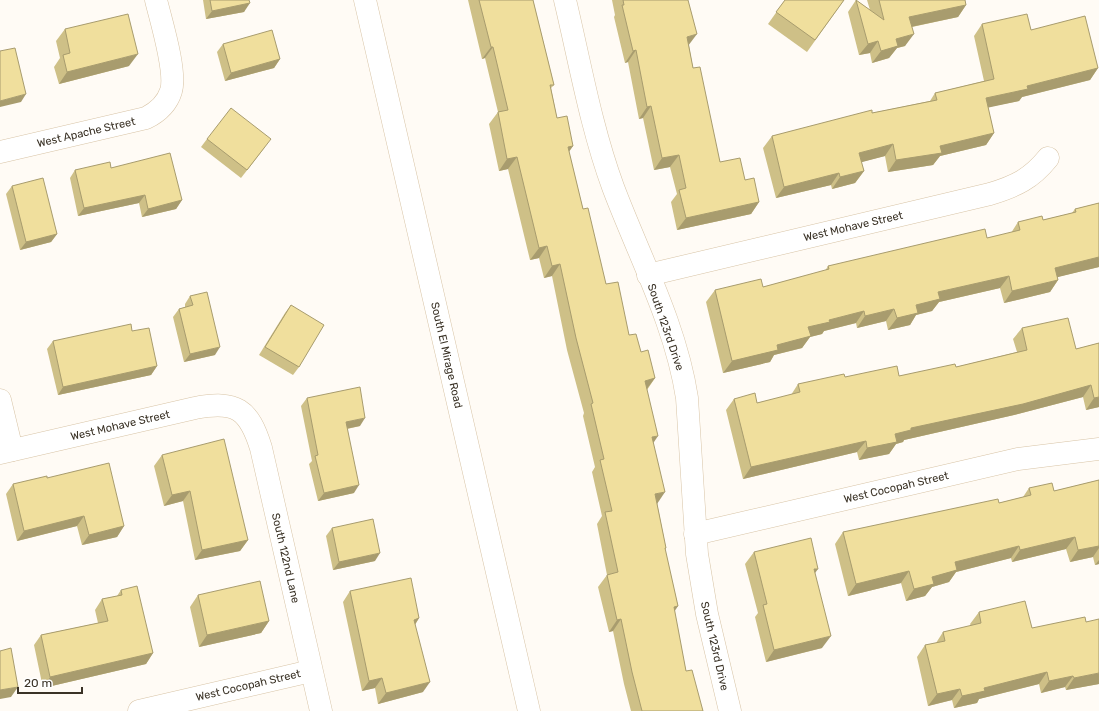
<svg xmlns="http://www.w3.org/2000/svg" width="1099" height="711" font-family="Rubik,sans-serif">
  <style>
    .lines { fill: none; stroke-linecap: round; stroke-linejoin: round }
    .minor-casing { stroke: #d8c4a6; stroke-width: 23 }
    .major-casing { stroke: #d8c4a6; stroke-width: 23 }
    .minor { stroke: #fff; stroke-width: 22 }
    .major { stroke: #fff; stroke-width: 22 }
    .wall { fill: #cec087 }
    .shaded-wall { fill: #a89c6e }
    .building { fill: #f0df9d; stroke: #a89c6e }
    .labels { text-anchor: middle; stroke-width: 3; stroke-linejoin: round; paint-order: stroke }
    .street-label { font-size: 11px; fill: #3a3226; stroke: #fff }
  </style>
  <rect width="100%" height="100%" fill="#fffbf5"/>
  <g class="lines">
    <defs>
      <g id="minor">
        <path d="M 565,0 C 580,63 591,127 613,187 C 639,256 676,325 687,398 L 697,554 L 707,614 L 730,711"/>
        <path d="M 0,152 L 146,118 C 158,112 167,104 171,91 C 177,72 161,21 156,0"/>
        <path d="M 648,275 L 990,194 C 1016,186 1031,179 1048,158"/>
        <path d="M 0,400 L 12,450"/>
        <path d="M 0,453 L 195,408 C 236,400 249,409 261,448 L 321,711"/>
        <path d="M 695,534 L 1018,459 L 1099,449"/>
        <path d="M 139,711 L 311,671"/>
      </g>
      <path id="major" d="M 365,0 L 529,711"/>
    </defs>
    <use href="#minor" class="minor-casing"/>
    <use href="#major" class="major-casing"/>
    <use href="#minor" class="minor"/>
    <use href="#major" class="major"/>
  </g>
  <g class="wall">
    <path d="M 203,0 L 249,0 L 244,12 L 206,19 Z"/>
    <path d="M 468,0 L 533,0 L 554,85 L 551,88 L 557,118 L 573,146 L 569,152 L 583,209 L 606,284 L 629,335 L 641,352 L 655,378 L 647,390 L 653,443 L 657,503 L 666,548 L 665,550 L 678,606 L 674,611 L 686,671 L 703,711 L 631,711 L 624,684 L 613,631 L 609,632 L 598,587 L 607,575 L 597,524 L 602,516 L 592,472 L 595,467 L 583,416 L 584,413 L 567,350 L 552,276 L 544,278 L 539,258 L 530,260 L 508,169 L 499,171 L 489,124 L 498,112 L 485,58 L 482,59 Z"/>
    <path d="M 612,0 L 688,0 L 689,46 L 693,68 L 720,162 L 745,180 L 759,202 L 751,214 L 677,230 L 671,202 L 677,194 L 670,167 L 654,170 L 643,118 L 639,119 L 628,62 L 625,63 L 614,17 L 615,15 Z"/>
    <path d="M 785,0 L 844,0 L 807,52 L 768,24 Z"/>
    <path d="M 856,0 L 870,10 L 867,0 L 965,0 L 966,5 L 958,17 L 912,27 L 905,46 L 897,48 L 889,58 L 872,63 L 870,53 L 859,55 L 848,12 Z"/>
    <path d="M 982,24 L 1031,30 L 1098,68 L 1090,80 L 1022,97 L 1019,101 L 988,107 L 994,133 L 986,145 L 940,156 L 933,165 L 888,172 L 885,156 L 861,162 L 864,171 L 855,183 L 832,189 L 831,185 L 776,198 L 763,148 L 772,136 L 872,113 L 930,101 L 935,93 L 984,81 L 974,36 Z"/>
    <path d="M 65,29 L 129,66 L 59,84 L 54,67 L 60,58 L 56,41 Z"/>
    <path d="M 223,44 L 280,59 L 274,68 L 225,81 L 217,52 Z"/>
    <path d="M 207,139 L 265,147 L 241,178 L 201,147 Z"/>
    <path d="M 111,168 L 182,200 L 176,209 L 142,217 L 139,203 L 78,216 L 70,178 L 75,170 Z"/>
    <path d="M 12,186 L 57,234 L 51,242 L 20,250 L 6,194 Z"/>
    <path d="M 1099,203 L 1099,267 L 1057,277 L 1058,280 L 1050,292 L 1004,303 L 1000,288 L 939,302 L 932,311 L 916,315 L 910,325 L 888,330 L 886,321 L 857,328 L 856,323 L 824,331 L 822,334 L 810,337 L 802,348 L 774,355 L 770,362 L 723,373 L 706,302 L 715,290 L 763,287 L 825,271 L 828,266 L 987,238 L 1011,233 L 1018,222 L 1043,220 L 1072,213 L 1075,209 Z"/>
    <path d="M 190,296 L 215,355 L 184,362 L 173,317 L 179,309 L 185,307 L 185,304 Z"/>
    <path d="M 291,305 L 299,367 L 293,375 L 259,355 L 285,313 Z"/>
    <path d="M 1022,328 L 1076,349 L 1099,343 L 1099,407 L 1086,410 L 1083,397 L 1014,415 L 904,440 L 903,442 L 896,444 L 889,454 L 859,460 L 857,452 L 743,479 L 726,410 L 734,399 L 757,403 L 791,395 L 798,384 L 845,377 L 899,376 L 956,367 L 1017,352 L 1013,339 Z"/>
    <path d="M 132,331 L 157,366 L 151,375 L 58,395 L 47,349 L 53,341 Z"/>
    <path d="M 307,398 L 360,426 L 347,429 L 354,493 L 318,501 L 309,464 L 312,461 L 301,406 Z"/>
    <path d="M 162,455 L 248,540 L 240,551 L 195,560 L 183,501 L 164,506 L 154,466 Z"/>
    <path d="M 47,478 L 124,526 L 117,537 L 82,545 L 77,526 L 17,541 L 6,494 L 13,484 Z"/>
    <path d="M 1099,480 L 1099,564 L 1095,565 L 1093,557 L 1070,562 L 1066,549 L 1012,562 L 1011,558 L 956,572 L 949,582 L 932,587 L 925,596 L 906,601 L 901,583 L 848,596 L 835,544 L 843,532 L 999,503 L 1023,497 L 1029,488 L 1054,491 Z"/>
    <path d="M 332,528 L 375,561 L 333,570 L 326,536 Z"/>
    <path d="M 754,552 L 815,573 L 822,648 L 766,662 L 755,617 L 758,613 L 745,564 Z"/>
    <path d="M 121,590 L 153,653 L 146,664 L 43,688 L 34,645 L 41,635 L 98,623 L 95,610 L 102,599 L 117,596 Z"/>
    <path d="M 350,591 L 419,618 L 415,625 L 423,692 L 378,704 L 375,688 L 362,691 L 343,602 Z"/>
    <path d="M 198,595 L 269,621 L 261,633 L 199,647 L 190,607 Z"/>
    <path d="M 979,612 L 1032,628 L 1099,684 L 1066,690 L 1065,687 L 1041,693 L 1039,684 L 979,699 L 977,703 L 954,708 L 952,700 L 928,706 L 917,657 L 925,645 L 936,643 L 943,632 L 971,626 L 970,624 Z"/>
  </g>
  <g class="shaded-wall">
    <path d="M 250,3 L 244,12 L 206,19 L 212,11 Z"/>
    <path d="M 966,5 L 958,17 L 901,29 L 909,17 Z"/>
    <path d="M 697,34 L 688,46 L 687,37 Z"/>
    <path d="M 914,34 L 905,46 L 897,48 L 889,58 L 872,63 L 881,51 L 896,39 Z"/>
    <path d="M 878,41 L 870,53 L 859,55 L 868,44 Z"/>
    <path d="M 491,47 L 493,47 L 485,58 L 482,59 Z"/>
    <path d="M 636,50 L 628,62 L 625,63 L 633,51 Z"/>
    <path d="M 138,54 L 129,66 L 59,84 L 67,72 Z"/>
    <path d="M 280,59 L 274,68 L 225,81 L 231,73 Z"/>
    <path d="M 1098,68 L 1090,80 L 1022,97 L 1019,101 L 977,110 L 986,98 L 1027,86 Z"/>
    <path d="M 26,94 L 21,102 L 0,107 L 0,101 Z"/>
    <path d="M 651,106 L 643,118 L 639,119 L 647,107 Z"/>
    <path d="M 994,133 L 986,145 L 940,156 L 933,165 L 888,172 L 896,160 L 940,146 Z"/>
    <path d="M 893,144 L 885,156 L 851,165 L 859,153 Z"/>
    <path d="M 573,146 L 564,158 L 568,147 Z"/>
    <path d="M 679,155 L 670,167 L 654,170 L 662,158 Z"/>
    <path d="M 517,157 L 508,169 L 499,171 L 507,159 Z"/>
    <path d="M 864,171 L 855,183 L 832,189 L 840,177 Z"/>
    <path d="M 839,173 L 831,185 L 776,198 L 784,187 Z"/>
    <path d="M 145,195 L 139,203 L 78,216 L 84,208 Z"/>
    <path d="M 182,200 L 176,209 L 142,217 L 148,209 Z"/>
    <path d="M 759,202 L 751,214 L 677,230 L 686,218 Z"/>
    <path d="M 57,234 L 51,242 L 20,250 L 26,242 Z"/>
    <path d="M 547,246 L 539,258 L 530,260 L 539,248 Z"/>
    <path d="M 1099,257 L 1099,267 L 1046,280 L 1055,268 Z"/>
    <path d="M 560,264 L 552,276 L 544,278 L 552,266 Z"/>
    <path d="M 1009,276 L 1000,288 L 939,302 L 932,311 L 916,315 L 910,325 L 888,330 L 897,318 L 938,292 Z"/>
    <path d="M 1058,280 L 1050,292 L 1004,303 L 1012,291 Z"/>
    <path d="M 894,309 L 886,321 L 857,328 L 865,316 Z"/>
    <path d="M 864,311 L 856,323 L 824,331 L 822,334 L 810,337 L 802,348 L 774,355 L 770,362 L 723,373 L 732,361 L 777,345 L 808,327 L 829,320 Z"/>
    <path d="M 220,347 L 215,355 L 184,362 L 190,354 Z"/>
    <path d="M 157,366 L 151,375 L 58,395 L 63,387 Z"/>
    <path d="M 655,378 L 646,390 L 645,381 Z"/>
    <path d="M 1091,385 L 1083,397 L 1014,415 L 904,440 L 903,442 L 896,444 L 889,454 L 859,460 L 867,448 L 895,434 L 911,428 Z"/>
    <path d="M 1099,397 L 1099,407 L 1086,410 L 1094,398 Z"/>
    <path d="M 365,418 L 360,426 L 340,430 L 346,422 Z"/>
    <path d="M 658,436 L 650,448 L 652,437 Z"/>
    <path d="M 866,441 L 857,452 L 743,479 L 751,467 Z"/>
    <path d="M 359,485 L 354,493 L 318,501 L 324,493 Z"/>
    <path d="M 190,491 L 183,501 L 164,506 L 172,495 Z"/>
    <path d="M 665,492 L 657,504 L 655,494 Z"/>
    <path d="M 84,516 L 77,526 L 17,541 L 24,531 Z"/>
    <path d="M 124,526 L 117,537 L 82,545 L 89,535 Z"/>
    <path d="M 1075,537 L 1066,549 L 1012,562 L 1020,550 Z"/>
    <path d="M 248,540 L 240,551 L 195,560 L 202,550 Z"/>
    <path d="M 1019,546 L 1011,558 L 956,572 L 949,582 L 932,587 L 925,596 L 906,601 L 914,589 L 932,577 L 955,562 Z"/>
    <path d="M 1099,546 L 1099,548 L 1093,557 L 1070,562 L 1078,550 Z"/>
    <path d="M 380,553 L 375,561 L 333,570 L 339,562 Z"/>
    <path d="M 1099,560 L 1099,564 L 1095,565 Z"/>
    <path d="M 814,569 L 818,569 L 810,580 Z"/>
    <path d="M 909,571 L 901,583 L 848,596 L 856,584 Z"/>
    <path d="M 678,606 L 670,618 L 674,607 Z"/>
    <path d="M 419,618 L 412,629 L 414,620 Z"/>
    <path d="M 621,619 L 613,631 L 609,632 L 617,620 Z"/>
    <path d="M 269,621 L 261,633 L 199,647 L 207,635 Z"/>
    <path d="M 831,636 L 822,648 L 766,662 L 774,650 Z"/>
    <path d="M 153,653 L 146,664 L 43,688 L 50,677 Z"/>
    <path d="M 1047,672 L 1039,684 L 979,699 L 977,703 L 954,708 L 962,696 L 984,688 Z"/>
    <path d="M 1099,673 L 1099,684 L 1066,690 L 1074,678 Z"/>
    <path d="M 1073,676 L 1065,687 L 1041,693 L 1049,681 Z"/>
    <path d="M 382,678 L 375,688 L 362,691 L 369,681 Z"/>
    <path d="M 430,682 L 423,692 L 378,704 L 386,693 Z"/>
    <path d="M 18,687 L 11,697 L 0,699 L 0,690 Z"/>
    <path d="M 960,689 L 952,700 L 928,706 L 937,694 Z"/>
  </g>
  <g class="building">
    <path d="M 210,0 L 249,0 L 250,3 L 212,11 Z"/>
    <path d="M 479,0 L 533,0 L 554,85 L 550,85 L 557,118 L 567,116 L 573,146 L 568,147 L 583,209 L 588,208 L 606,284 L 618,282 L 629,335 L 636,334 L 641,352 L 648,350 L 655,378 L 645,381 L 658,436 L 652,437 L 665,492 L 655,494 L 666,548 L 665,548 L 678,606 L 674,607 L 686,671 L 692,670 L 703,711 L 642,711 L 632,672 L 621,619 L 617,620 L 607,575 L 618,572 L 605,512 L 612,511 L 600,460 L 604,459 L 591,404 L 593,403 L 576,338 L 560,264 L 552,266 L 547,246 L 539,248 L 517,157 L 507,159 L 498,112 L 508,110 L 493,47 L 491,47 Z"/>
    <path d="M 623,0 L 688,0 L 697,34 L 687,37 L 693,68 L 700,67 L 720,162 L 740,158 L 745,180 L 754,178 L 759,202 L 686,218 L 679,190 L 686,188 L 679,155 L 662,158 L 651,106 L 647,107 L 636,50 L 633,51 L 622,5 L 624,5 Z"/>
    <path d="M 785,0 L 844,0 L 815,40 L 776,12 Z"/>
    <path d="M 856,0 L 884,20 L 879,0 L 965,0 L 966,5 L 909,17 L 914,34 L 896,39 L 898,46 L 881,51 L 878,41 L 868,44 Z"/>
    <path d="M 128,14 L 138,54 L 67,72 L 63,55 L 70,53 L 65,29 Z"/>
    <path d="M 1027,14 L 1031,30 L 1085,16 L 1098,68 L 1027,86 L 1028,89 L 986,98 L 994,133 L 940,146 L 942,153 L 896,160 L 893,144 L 859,153 L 864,171 L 840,177 L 839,173 L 784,187 L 772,136 L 872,110 L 872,113 L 937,100 L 935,93 L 994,79 L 982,24 Z"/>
    <path d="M 272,30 L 280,59 L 231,73 L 223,44 Z"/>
    <path d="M 15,48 L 26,94 L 0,101 L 0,51 Z"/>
    <path d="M 231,108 L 271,139 L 247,170 L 207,139 Z"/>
    <path d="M 170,153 L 182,200 L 148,209 L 145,195 L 84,208 L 75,170 L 110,162 L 111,168 Z"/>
    <path d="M 43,178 L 57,234 L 26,242 L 12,186 Z"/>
    <path d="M 1099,203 L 1099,257 L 1055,268 L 1058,280 L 1012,291 L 1009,276 L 938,292 L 940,299 L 916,305 L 918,313 L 897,318 L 894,309 L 865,316 L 864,311 L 829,320 L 830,322 L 808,327 L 811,336 L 777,345 L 778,350 L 732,361 L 715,290 L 761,279 L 763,287 L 829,269 L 828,266 L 985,229 L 987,238 L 1020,230 L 1018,222 L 1042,216 L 1043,220 L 1076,212 L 1075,209 Z"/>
    <path d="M 207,292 L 220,347 L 190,354 L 179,309 L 193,305 L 190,296 Z"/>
    <path d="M 291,305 L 324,325 L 299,367 L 265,347 Z"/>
    <path d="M 1068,318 L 1076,349 L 1099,343 L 1099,397 L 1094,398 L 1091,385 L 1023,404 L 911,428 L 911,430 L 895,434 L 897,442 L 867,448 L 866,441 L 751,467 L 734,399 L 755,393 L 757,403 L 800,392 L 798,384 L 844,374 L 845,377 L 897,366 L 899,376 L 955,364 L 956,367 L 1027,350 L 1022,328 Z"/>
    <path d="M 131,324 L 132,331 L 149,328 L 157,366 L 63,387 L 53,341 Z"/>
    <path d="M 360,387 L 365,418 L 346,422 L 359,485 L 324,493 L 315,456 L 318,455 L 307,398 Z"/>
    <path d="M 224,439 L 248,540 L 202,550 L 190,491 L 172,495 L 162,455 Z"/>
    <path d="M 109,463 L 124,526 L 89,535 L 84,516 L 24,531 L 13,484 L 47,476 L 47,478 Z"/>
    <path d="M 1099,480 L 1099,546 L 1078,550 L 1075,537 L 1020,550 L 1019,546 L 955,562 L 957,570 L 932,577 L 934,584 L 914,589 L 909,571 L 856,584 L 843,532 L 998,499 L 999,503 L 1031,495 L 1029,488 L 1052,483 L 1054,491 Z"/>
    <path d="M 373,519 L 380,553 L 339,562 L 332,528 Z"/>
    <path d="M 811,538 L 818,569 L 814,569 L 831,636 L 774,650 L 763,605 L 767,604 L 754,552 Z"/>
    <path d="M 411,578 L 419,618 L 414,620 L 430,682 L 386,693 L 382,678 L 369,681 L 350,591 Z"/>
    <path d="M 260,581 L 269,621 L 207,635 L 198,595 Z"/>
    <path d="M 137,586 L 153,653 L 50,677 L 41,635 L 108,621 L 102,599 L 122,595 L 121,590 Z"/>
    <path d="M 1025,601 L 1032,628 L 1085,617 L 1086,622 L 1099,619 L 1099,673 L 1074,678 L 1073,676 L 1049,681 L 1047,672 L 984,688 L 985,691 L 962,696 L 960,689 L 937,694 L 925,645 L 945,641 L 943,632 L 981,623 L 979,612 Z"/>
    <path d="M 11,648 L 18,687 L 0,690 L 0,651 Z"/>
  </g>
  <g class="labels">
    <g class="street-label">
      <text transform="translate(86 132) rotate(-13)" y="4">West Apache Street</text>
      <text transform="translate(853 226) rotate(-13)" y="4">West Mohave Street</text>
      <text transform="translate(666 327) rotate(71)" y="4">South 123rd Drive</text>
      <text transform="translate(447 355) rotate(77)" y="4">South El Mirage Road</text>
      <text transform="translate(120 425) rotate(-13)" y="4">West Mohave Street</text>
      <text transform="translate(896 487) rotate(-13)" y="4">West Cocopah Street</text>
      <text transform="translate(286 558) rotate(77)" y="4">South 122nd Lane</text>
      <text transform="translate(715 646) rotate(77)" y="4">South 123rd Drive</text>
      <text transform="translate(248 685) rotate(-13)" y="4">West Cocopah Street</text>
    </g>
  </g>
  <path d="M18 687v6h64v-6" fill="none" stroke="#3a3226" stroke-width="2"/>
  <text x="24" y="687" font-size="12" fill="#3a3226" stroke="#ffffff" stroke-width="3" paint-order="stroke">20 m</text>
</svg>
